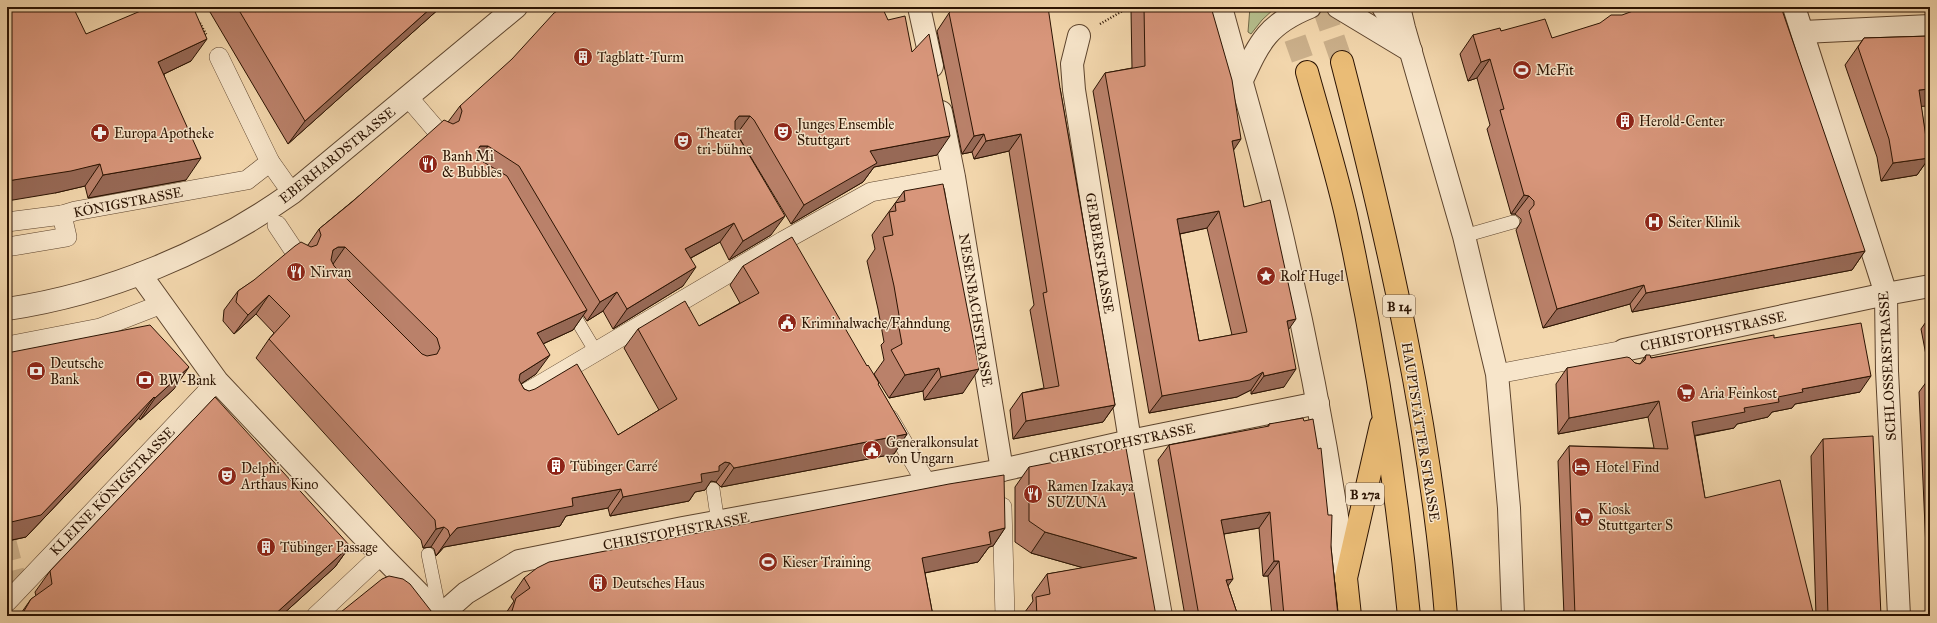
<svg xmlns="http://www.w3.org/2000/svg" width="1937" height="623" font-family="'IM FELL Great Primer',serif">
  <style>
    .green { fill: #b6bf8d; stroke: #706948 }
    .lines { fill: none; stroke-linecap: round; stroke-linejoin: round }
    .pedestrian-tunnel { stroke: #cbb08b; stroke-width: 19; stroke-dasharray: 19 10; stroke-linecap: butt }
    .primary-tunnel { stroke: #cbb08b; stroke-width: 22; stroke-dasharray: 22 11; stroke-linecap: butt }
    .service-casing { stroke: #5d442d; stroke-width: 14 }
    .pedestrian-casing { stroke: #5d442d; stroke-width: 20 }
    .minor-casing { stroke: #5d442d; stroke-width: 24 }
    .tertiary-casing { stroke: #5d442d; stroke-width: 24 }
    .primary-casing { stroke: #2b1302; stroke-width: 24 }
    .path { stroke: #2b1302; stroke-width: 2.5; stroke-dasharray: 1 2; stroke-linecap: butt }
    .service { stroke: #f7e5ca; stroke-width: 13 }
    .pedestrian { stroke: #f7e5ca; stroke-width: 19 }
    .minor { stroke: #f7e5ca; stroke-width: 22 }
    .tertiary { stroke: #f7e5ca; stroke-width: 22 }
    .primary { stroke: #eabc76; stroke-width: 22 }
    .wall { fill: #ba816a; stroke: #2b1302; fill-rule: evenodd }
    .shaded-wall { fill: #976956; stroke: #2b1302 }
    .building { fill: #d8967b; stroke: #2b1302; fill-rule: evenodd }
    .labels { text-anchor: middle; stroke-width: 3; stroke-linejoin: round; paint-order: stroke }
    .shield { fill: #f7e5ca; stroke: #68523e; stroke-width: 1 }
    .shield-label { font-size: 13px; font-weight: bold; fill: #2b1302 }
    .poi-label { font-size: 14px; fill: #2b1302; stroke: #f7e5ca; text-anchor: start }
    .street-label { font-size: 14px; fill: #2b1302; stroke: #f7e5ca }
  </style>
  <rect width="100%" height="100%" fill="#f3d7ad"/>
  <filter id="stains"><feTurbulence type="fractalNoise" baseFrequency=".005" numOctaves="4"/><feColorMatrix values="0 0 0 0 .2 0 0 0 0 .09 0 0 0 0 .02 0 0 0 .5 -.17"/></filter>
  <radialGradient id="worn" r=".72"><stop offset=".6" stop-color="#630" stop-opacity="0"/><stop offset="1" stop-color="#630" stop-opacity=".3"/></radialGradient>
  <path class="green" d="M 1250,7 L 1276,7 L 1262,20 L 1251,34 L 1248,32 Z"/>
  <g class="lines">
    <path class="pedestrian-tunnel" d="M 7,542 L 19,588"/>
    <g class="primary-tunnel">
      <path d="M 1284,7 L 1307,72"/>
      <path d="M 1323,7 L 1342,62"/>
    </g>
    <defs>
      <g id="service">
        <path d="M 1464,236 L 1513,222"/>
        <path d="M 569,307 L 596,352"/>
        <path d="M 713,489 L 718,523"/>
        <path d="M 428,554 L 440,613"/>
      </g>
      <g id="pedestrian">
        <path d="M 219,57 L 270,162 L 292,193"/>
        <path d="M 408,97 L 438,132"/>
        <path d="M 7,222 L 62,215 L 75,211 L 247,180 L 270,162"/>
        <path d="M 277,225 L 297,255"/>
        <path d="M 7,247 L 67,237 L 62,215"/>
        <path d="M 7,346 L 100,328 L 162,304"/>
        <path d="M 1497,374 L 1624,350"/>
        <path d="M 516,399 L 783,241 L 871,192 L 954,177"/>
        <path d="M 889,419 L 927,484"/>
        <path d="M 1002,507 L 1005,616"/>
        <path d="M 7,602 L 217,381"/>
        <path d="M 316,616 L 381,555"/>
      </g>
      <g id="minor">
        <path d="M 919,7 L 932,66"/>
        <path d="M 1383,7 L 1407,45"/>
        <path d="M 1794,7 L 1886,294 L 1887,371 L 1899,616"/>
        <path d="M 1803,32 L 1930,26"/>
        <path d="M 1079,36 L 1072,64 L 1074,90 L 1130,441 L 1161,616"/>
        <path d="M 941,112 L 954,177 L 1002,470"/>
        <path d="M 140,274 L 217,381 L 381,555 L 441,616"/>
        <path d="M 7,309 C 108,294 209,252 292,193 L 516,7"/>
        <path d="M 1624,350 L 1886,294 L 1930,286"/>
        <path d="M 441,615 L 466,593 L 519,561 L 683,528 L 1002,470 L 1130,441 L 1318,403"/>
      </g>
      <g id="tertiary">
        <path d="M 1221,7 C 1243,89 1268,170 1286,253 C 1311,360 1331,468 1346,578"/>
        <path d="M 1338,7 L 1411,51"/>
        <path d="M 1399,7 L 1404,28 L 1464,236 L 1497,374 L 1509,508 L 1513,616"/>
        <path d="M 1242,80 C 1260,41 1268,24 1310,7"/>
      </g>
      <g id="primary">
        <path d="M 1342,62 C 1389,244 1431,428 1446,616"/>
        <path d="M 1307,72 C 1320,119 1335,167 1346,215 C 1375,348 1396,481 1409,616"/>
        <path d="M 1350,616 L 1346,578 L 1381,425"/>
      </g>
    </defs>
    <use href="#service" class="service-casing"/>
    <use href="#pedestrian" class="pedestrian-casing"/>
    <use href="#minor" class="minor-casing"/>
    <use href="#tertiary" class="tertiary-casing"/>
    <use href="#primary" class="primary-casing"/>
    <g class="path">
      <path d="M 200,23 L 207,36"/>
      <path d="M 1100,24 L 1126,9"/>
    </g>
    <use href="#service" class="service"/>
    <use href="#pedestrian" class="pedestrian"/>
    <use href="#minor" class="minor"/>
    <use href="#tertiary" class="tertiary"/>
    <use href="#primary" class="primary"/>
  </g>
  <g class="wall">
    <path d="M 207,7 L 441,7 L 288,144 Z"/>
    <path d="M 1107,7 L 1211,7 L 1233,150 L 1244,207 L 1288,329 L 1284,387 L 1251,394 L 1251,390 L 1237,397 L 1149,413 L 1093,91 L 1105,73 L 1132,68 L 1131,10 ZM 1207,228 L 1232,335 L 1199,341 L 1180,234 Z"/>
    <path d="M 949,13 L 1060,88 L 1115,405 L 1103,422 L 1013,439 L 1010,410 L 1022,393 L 1044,388 L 1030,310 L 1034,305 L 1009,151 L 974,159 L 972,152 L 962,154 L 937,31 Z"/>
    <path d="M 888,20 L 912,52 L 937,155 L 874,167 L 863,182 L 791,224 L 740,139 L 739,138 L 771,235 L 729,260 L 720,242 L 691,258 L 683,286 L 613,329 L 603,311 L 587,321 L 583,315 L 573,330 L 543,344 L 536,374 L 521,384 L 524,389 L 618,435 L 659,410 L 624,348 L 638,329 L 699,326 L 740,303 L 730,285 L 743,266 L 878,385 L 907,434 L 894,454 L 721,487 L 716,482 L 711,481 L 705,490 L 695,492 L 689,501 L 610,516 L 608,508 L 566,516 L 560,526 L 444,547 L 436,556 L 434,549 L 431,547 L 423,548 L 421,540 L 256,358 L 269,339 L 274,333 L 256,314 L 234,334 L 223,321 L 224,310 L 238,291 L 308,245 L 319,229 L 448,122 L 460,106 Z"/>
    <path d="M 1501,31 L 1552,38 L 1865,251 L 1852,270 L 1632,312 L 1630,304 L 1543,328 L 1516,230 L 1521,222 L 1521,219 L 1515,214 L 1511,214 L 1487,129 L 1490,125 L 1477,78 L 1468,81 L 1460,54 L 1473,35 Z"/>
    <path d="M 86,34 L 191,61 L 164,74 L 186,180 L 88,198 L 85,186 L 55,193 Z"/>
    <path d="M 1930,35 L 1921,106 L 1929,158 L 1917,175 L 1881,181 L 1877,157 L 1845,65 L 1864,38 L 1929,36 Z"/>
    <path d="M 904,191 L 963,393 L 924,400 L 923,391 L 889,398 L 874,374 L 884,360 L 881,345 L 884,342 L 878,309 L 867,261 L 875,249 L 872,235 Z"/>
    <path d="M 1930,316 L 1930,376 L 1921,329 Z"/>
    <path d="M 1774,338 L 1860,392 L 1795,404 L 1792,408 L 1772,412 L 1768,417 L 1737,424 L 1734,428 L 1695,436 L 1705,498 L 1814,616 L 1564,616 L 1558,461 L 1569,446 L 1654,448 L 1648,417 L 1558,434 L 1556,384 L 1567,368 L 1635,363 L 1640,364 L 1646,355 L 1651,358 Z"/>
    <path d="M 7,353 L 174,389 L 140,420 L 139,418 L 26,537 L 8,541 Z"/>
    <path d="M 1930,377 L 1930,616 L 1929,616 L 1919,392 Z"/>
    <path d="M 1304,421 L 1331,547 L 1338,616 L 1272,616 L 1268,576 L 1263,576 L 1259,528 L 1224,534 L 1228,586 L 1238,616 L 1185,616 L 1158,460 L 1169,445 L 1267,427 L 1269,424 Z"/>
    <path d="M 1823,439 L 1881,616 L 1816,616 L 1811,456 Z"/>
    <path d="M 1029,467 L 1156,616 L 1022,616 L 1033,601 L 1032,595 L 1047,574 L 1084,568 L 1031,553 L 1015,542 L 1015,487 Z"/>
    <path d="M 1005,528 L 993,546 L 989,547 L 978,562 L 925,573 L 933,616 L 504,616 L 514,601 L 511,597 L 524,578 Z"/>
    <path d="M 350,546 L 335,567 L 281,616 L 19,616 L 31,599 L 36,596 L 35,592 L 50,571 Z"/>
  </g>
  <g class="shaded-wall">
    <path d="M 432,7 L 441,7 L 288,144 L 305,121 Z"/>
    <path d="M 1107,7 L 1133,7 L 1131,10 Z"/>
    <path d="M 207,39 L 191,61 L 143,84 L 158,62 Z"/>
    <path d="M 1490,59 L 1477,78 L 1468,81 L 1481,62 Z"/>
    <path d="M 1930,89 L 1930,106 L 1906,107 L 1919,90 Z"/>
    <path d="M 739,116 L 750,116 L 736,135 L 721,140 L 735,121 Z"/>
    <path d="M 984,134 L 972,152 L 962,154 L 974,136 Z"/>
    <path d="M 1021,134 L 1009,151 L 974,159 L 986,141 Z"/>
    <path d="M 950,136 L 937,155 L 874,167 L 863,182 L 791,224 L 804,205 L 870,151 Z"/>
    <path d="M 1241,139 L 1229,157 L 1232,141 Z"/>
    <path d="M 480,146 L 488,146 L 475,165 L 467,165 Z"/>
    <path d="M 201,158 L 186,180 L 88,198 L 103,175 Z"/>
    <path d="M 1929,158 L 1917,175 L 1881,181 L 1893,163 Z"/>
    <path d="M 100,164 L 85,186 L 55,193 L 7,201 L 7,181 Z"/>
    <path d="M 1524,195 L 1529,196 L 1515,214 L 1511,214 Z"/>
    <path d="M 1219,211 L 1207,228 L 1165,237 L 1177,219 Z"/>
    <path d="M 785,216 L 771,235 L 729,260 L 743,241 Z"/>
    <path d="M 734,223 L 720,242 L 672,268 L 685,249 Z"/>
    <path d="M 338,247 L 345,247 L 331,267 L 325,267 L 333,250 Z"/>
    <path d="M 1865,251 L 1852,270 L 1632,312 L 1646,293 Z"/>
    <path d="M 696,267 L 683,286 L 613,329 L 627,309 Z"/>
    <path d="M 1644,285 L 1630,304 L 1543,328 L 1557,309 Z"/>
    <path d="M 617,292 L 603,311 L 587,321 L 600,302 Z"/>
    <path d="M 269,295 L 256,314 L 234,334 L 248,315 Z"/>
    <path d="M 587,310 L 573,330 L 523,353 L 537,333 Z"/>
    <path d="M 1296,319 L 1284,336 L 1287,321 Z"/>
    <path d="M 550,355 L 536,374 L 507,393 L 520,374 Z"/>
    <path d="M 189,367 L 174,389 L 140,420 L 155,398 Z"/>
    <path d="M 939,368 L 923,391 L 889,398 L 905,375 Z"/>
    <path d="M 979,369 L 963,393 L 924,400 L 941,377 Z"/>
    <path d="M 1296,369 L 1284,387 L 1251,394 L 1264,376 Z"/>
    <path d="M 1263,372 L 1251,390 L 1237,397 L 1149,413 L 1162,396 Z"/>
    <path d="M 1871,376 L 1860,392 L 1795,404 L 1792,408 L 1772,412 L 1768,417 L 1737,424 L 1734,428 L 1681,438 L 1692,422 L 1744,408 L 1802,389 Z"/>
    <path d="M 154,397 L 139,418 L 26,537 L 7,541 L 7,523 Z"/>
    <path d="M 1659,401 L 1648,417 L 1558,434 L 1569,418 Z"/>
    <path d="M 1115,405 L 1103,422 L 1013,439 L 1026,421 Z"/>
    <path d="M 907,434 L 894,454 L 721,487 L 734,468 Z"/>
    <path d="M 725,462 L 730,463 L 716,482 L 711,481 L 705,490 L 695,492 L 689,501 L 610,516 L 623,497 L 701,474 L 719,466 Z"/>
    <path d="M 621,489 L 608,508 L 566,516 L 560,526 L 444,547 L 436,556 L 450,536 L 457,528 L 572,498 Z"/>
    <path d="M 1270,512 L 1259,528 L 1211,536 L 1221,520 Z"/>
    <path d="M 444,527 L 431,547 L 423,548 L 436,529 Z"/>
    <path d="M 1005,528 L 993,546 L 989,547 L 978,562 L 909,576 L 922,558 L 989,532 Z"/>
    <path d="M 1045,532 L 1137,558 L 1123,579 L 1031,553 Z"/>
    <path d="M 350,546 L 335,567 L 281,616 L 273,616 Z"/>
    <path d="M 1274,561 L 1279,561 L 1268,576 L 1263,576 Z"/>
    <path d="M 1233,579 L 1222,594 L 1226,580 Z"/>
  </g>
  <g class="building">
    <path d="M 7,7 L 73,7 L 86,34 L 150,7 L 193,7 L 207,39 L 158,62 L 201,158 L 103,175 L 100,164 L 71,171 L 7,181 Z"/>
    <path d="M 237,7 L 432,7 L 305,121 Z"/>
    <path d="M 564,7 L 882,7 L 888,20 L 905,16 L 912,52 L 929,34 L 950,136 L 870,151 L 877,163 L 804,205 L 754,120 L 750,116 L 739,116 L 735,121 L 735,131 L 785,216 L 743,241 L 734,223 L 685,249 L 696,267 L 627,309 L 617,292 L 600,302 L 519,166 L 488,146 L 480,146 L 476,153 L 480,160 L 507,176 L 587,310 L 537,333 L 550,355 L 520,374 L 519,380 L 524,389 L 529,391 L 535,389 L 577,364 L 618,435 L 677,399 L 638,329 L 685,301 L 699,326 L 759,293 L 743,266 L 792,237 L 867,366 L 868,365 L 879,383 L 878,384 L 907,434 L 734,468 L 730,463 L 725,462 L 719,466 L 719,471 L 701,474 L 702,482 L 623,497 L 621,489 L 572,498 L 573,506 L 457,528 L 450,536 L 448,530 L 444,527 L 436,529 L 435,520 L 269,339 L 290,316 L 269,295 L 248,315 L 236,302 L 238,291 L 254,280 L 295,246 L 301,242 L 311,247 L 317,245 L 321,235 L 319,229 L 352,202 L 444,120 L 453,124 L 459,121 L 462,111 L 460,106 L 512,59 L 554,13 ZM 338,247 L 345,247 L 437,338 L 440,348 L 437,354 L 427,356 L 422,354 L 334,266 L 331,260 L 333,250 Z"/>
    <path d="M 955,7 L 1048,7 L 1060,88 L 1115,405 L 1026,421 L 1022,393 L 1059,386 L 1043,293 L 1047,292 L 1021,134 L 986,141 L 984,134 L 974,136 L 949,13 Z"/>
    <path d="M 1144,7 L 1211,7 L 1232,80 L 1241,139 L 1232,141 L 1244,207 L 1270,200 L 1296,319 L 1287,321 L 1296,369 L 1264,376 L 1263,372 L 1250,380 L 1162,396 L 1105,73 L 1145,66 ZM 1219,211 L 1247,332 L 1199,341 L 1177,219 Z"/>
    <path d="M 1644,7 L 1781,7 L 1865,251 L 1646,293 L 1644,285 L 1557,309 L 1529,211 L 1534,205 L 1534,201 L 1529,196 L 1524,195 L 1500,110 L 1504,109 L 1490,59 L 1481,62 L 1473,35 L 1500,28 L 1501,31 L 1545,19 L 1552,38 L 1600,23 L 1611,15 L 1622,15 Z"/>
    <path d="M 1930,35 L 1930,89 L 1919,90 L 1929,158 L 1893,163 L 1889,139 L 1858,47 L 1864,38 L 1930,36 Z"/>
    <path d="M 943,184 L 979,369 L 941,377 L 939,368 L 905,375 L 891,350 L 902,344 L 898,322 L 900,321 L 894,286 L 883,237 L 893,235 L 889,212 L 896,211 L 895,203 L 905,201 L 904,191 Z"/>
    <path d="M 1861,323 L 1871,376 L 1802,389 L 1803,392 L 1778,397 L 1779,402 L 1744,408 L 1745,412 L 1692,422 L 1705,498 L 1780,480 L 1814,616 L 1575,616 L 1569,446 L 1668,449 L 1659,401 L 1569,418 L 1567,368 L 1627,357 L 1630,358 L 1635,363 L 1640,364 L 1645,360 L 1646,355 L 1650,355 L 1651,358 L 1774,335 L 1774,338 Z"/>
    <path d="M 150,325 L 189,367 L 155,398 L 154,397 L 41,515 L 7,523 L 7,353 Z"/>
    <path d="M 215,397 L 350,546 L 273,616 L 24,616 L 24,611 L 31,599 L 52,584 L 50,571 Z"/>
    <path d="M 1303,418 L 1304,421 L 1313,419 L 1318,449 L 1321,448 L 1328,515 L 1332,515 L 1331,547 L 1338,616 L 1281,616 L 1284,616 L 1279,561 L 1274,561 L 1270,512 L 1221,520 L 1233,579 L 1226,580 L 1238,616 L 1199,616 L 1169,445 L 1269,426 L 1269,424 Z"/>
    <path d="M 1873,436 L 1881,616 L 1828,616 L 1823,439 Z"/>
    <path d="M 1126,448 L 1156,616 L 1037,616 L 1036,597 L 1050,594 L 1047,574 L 1137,558 L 1045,532 L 1029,521 L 1029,467 Z"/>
    <path d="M 1004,475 L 1005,528 L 989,532 L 991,544 L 922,558 L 933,616 L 512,616 L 511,614 L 516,598 L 530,588 L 524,578 L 537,568 L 549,562 L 949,484 Z"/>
    <path d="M 7,530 L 8,549 L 7,550 Z"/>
    <path d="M 389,576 L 403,579 L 410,584 L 435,616 L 336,616 L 382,579 Z"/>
  </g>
  <defs>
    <symbol id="building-disc" viewBox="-11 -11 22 22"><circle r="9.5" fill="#8f2418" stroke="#f7e5ca"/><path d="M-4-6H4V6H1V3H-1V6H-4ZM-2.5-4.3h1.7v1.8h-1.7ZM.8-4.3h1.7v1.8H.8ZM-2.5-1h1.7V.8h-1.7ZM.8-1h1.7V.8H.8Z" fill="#fff"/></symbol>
    <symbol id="stadium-disc" viewBox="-11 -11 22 22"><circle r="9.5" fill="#8f2418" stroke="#f7e5ca"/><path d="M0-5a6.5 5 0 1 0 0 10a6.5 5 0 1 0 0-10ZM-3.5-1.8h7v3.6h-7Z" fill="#fff"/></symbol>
    <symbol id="theatre-disc" viewBox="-11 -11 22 22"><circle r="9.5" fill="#8f2418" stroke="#f7e5ca"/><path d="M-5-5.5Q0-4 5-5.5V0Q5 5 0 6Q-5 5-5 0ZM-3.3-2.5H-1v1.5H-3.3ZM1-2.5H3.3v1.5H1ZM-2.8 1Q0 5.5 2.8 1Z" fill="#fff"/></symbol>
    <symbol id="pharmacy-disc" viewBox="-11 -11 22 22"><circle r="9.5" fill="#8f2418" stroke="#f7e5ca"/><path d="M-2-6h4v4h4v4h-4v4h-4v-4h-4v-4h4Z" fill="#fff"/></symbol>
    <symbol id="restaurant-disc" viewBox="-11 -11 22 22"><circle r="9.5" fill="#8f2418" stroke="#f7e5ca"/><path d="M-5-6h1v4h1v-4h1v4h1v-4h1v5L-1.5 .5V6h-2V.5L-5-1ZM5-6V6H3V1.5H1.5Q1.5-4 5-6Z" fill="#fff"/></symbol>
    <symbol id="hospital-disc" viewBox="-11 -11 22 22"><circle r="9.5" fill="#8f2418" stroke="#f7e5ca"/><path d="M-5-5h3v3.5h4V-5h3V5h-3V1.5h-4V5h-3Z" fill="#fff"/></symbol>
    <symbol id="sight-disc" viewBox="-11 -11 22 22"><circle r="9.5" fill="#8f2418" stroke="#f7e5ca"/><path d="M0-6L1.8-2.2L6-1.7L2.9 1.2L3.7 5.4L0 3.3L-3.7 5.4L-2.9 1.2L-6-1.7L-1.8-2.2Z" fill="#fff"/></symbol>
    <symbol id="civic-disc" viewBox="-11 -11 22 22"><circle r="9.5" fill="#8f2418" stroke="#f7e5ca"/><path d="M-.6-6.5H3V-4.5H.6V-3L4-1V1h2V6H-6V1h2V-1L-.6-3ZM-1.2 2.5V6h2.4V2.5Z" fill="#fff"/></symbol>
    <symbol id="bank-disc" viewBox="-11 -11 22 22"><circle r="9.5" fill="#8f2418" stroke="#f7e5ca"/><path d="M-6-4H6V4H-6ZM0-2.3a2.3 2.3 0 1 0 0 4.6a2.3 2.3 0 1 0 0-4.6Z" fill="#fff"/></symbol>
    <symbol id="supermarket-disc" viewBox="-11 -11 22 22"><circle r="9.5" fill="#8f2418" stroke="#f7e5ca"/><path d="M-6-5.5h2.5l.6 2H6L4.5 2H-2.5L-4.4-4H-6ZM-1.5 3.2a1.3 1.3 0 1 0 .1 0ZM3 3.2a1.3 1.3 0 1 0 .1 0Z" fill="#fff"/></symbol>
    <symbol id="hotel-disc" viewBox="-11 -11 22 22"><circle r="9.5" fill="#8f2418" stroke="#f7e5ca"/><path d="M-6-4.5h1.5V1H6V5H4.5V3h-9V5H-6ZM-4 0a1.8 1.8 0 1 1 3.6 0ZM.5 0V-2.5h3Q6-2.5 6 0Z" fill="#fff"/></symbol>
  </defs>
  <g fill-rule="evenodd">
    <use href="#building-disc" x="572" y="46" width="22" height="22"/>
    <use href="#stadium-disc" x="1511" y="59" width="22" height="22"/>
    <use href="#building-disc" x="1614" y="110" width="22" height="22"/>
    <use href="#theatre-disc" x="772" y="121" width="22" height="22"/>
    <use href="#pharmacy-disc" x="89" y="122" width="22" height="22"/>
    <use href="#theatre-disc" x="672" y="130" width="22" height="22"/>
    <use href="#restaurant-disc" x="417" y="153" width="22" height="22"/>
    <use href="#hospital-disc" x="1643" y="211" width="22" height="22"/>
    <use href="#restaurant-disc" x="285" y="261" width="22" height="22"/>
    <use href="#sight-disc" x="1255" y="265" width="22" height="22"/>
    <use href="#civic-disc" x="776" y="312" width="22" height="22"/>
    <use href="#bank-disc" x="25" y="360" width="22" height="22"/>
    <use href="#bank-disc" x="134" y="369" width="22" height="22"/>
    <use href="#supermarket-disc" x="1675" y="382" width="22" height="22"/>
    <use href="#civic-disc" x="861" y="439" width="22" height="22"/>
    <use href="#building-disc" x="545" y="455" width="22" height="22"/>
    <use href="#hotel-disc" x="1570" y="456" width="22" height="22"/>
    <use href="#theatre-disc" x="216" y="465" width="22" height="22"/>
    <use href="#restaurant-disc" x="1022" y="483" width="22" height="22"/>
    <use href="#supermarket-disc" x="1573" y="506" width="22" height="22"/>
    <use href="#building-disc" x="255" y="536" width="22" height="22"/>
    <use href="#stadium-disc" x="757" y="551" width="22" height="22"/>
    <use href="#building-disc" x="587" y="572" width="22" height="22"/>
  </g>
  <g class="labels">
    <g class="shield">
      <rect x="1383" y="295" width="32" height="22" rx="3"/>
      <rect x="1346" y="483" width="38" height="22" rx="3"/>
    </g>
    <g class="shield-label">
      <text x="1399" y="311">B 14</text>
      <text x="1365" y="499">B 27a</text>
    </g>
    <g class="poi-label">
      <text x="597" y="62">Tagblatt-Turm</text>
      <text x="1536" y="75">McFit</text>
      <text x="1639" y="126">Herold-Center</text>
      <text x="797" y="129">Junges Ensemble<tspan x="797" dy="16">Stuttgart</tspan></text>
      <text x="114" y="138">Europa Apotheke</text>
      <text x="697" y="138">Theater<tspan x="697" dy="16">tri-bühne</tspan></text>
      <text x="442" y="161">Banh Mi<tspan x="442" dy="16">&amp; Bubbles</tspan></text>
      <text x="1668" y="227">Seiter Klinik</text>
      <text x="310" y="277">Nirvan</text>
      <text x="1280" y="281">Rolf Hugel</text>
      <text x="801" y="328">Kriminalwache/Fahndung</text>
      <text x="50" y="368">Deutsche<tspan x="50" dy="16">Bank</tspan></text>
      <text x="159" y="385">BW-Bank</text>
      <text x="1700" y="398">Aria Feinkost</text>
      <text x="886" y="447">Generalkonsulat<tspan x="886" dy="16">von Ungarn</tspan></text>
      <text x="570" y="471">Tübinger Carré</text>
      <text x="1595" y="472">Hotel Find</text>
      <text x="241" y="473">Delphi<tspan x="241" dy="16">Arthaus Kino</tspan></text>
      <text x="1047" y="491">Ramen Izakaya<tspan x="1047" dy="16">SUZUNA</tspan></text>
      <text x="1598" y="514">Kiosk<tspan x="1598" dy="16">Stuttgarter S</tspan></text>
      <text x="280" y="552">Tübinger Passage</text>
      <text x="782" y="567">Kieser Training</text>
      <text x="612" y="588">Deutsches Haus</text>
    </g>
    <g class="street-label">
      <text transform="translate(337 155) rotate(-39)" y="5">EBERHARDSTRASSE</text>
      <text transform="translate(128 202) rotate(-11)" y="5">KÖNIGSTRASSE</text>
      <text transform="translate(1100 253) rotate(81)" y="5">GERBERSTRASSE</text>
      <text transform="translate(976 310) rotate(81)" y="5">NESENBACHSTRASSE</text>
      <text transform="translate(1713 331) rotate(-12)" y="5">CHRISTOPHSTRASSE</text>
      <text transform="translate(1887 366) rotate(-93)" y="5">SCHLOSSERSTRASSE</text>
      <text transform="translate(1421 432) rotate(81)" y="5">HAUPTSTÄTTER STRASSE</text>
      <text transform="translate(1122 443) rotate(-12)" y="5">CHRISTOPHSTRASSE</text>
      <text transform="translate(112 491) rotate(-46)" y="5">KLEINE KÖNIGSTRASSE</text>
      <text transform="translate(676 531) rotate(-11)" y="5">CHRISTOPHSTRASSE</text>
    </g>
  </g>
  <rect width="1937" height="623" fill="none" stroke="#f3d7ad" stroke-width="24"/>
  <rect x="8" y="8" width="1921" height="607" fill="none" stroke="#2b1302" stroke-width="2"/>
  <rect x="12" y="12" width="1913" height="599" fill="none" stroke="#2b1302"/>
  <rect width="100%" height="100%" filter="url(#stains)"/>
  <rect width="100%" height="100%" fill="url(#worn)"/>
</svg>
